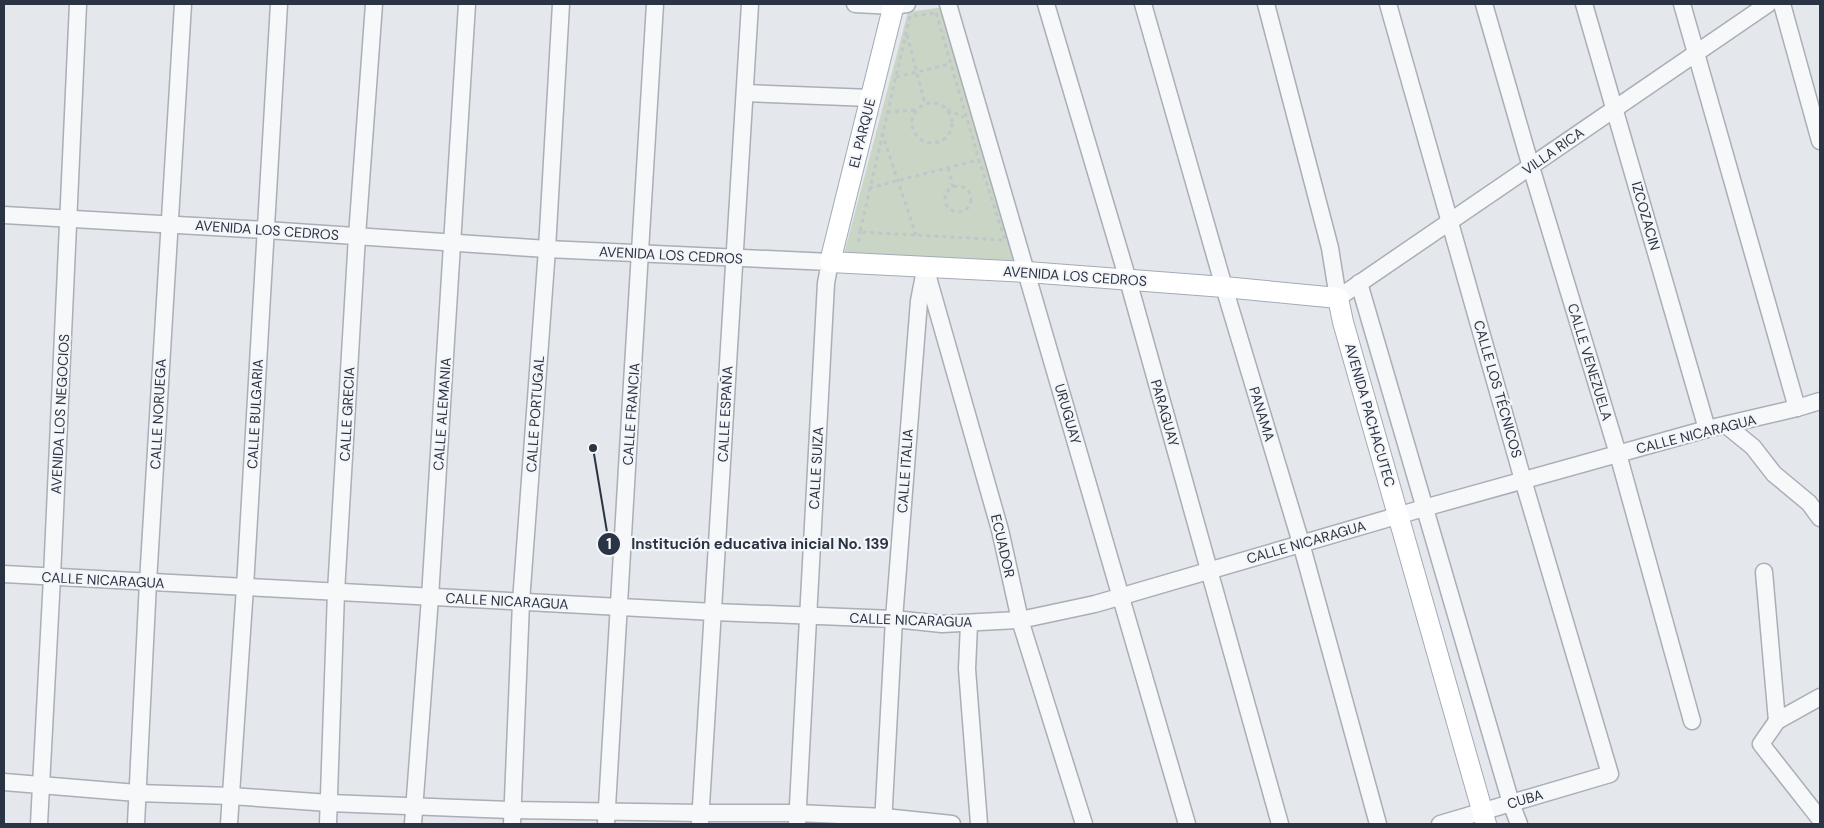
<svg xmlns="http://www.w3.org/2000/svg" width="1824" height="828" font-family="'DM Sans',sans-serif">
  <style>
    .green { fill: #c9d6c5 }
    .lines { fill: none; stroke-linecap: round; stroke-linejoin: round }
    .minor-casing { stroke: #a9aeb7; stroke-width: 19 }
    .major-casing { stroke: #a3abb8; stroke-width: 22 }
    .path { stroke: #c2c5cb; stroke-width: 3; stroke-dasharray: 4 4; stroke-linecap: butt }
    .minor { stroke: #f7f8fa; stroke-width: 16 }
    .major { stroke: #fff; stroke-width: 20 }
    .labels { text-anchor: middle; stroke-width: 4.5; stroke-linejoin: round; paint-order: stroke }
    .street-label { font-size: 14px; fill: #2b3445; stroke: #f4f6f9 }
    .leader { fill: none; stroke: #2b3445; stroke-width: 2 }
    .callout-dot { fill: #2b3445; stroke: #f4f6f9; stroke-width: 2 }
    .mark-label { font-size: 15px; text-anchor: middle; font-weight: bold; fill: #fff }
    .callout-label { font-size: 15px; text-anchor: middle; font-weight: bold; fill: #2b3445; stroke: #f4f6f9; stroke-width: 4.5; stroke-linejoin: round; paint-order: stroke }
  </style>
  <rect width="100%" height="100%" fill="#e4e7ec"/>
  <path class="green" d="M 944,7 L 1018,266 L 844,254 L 908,12 Z"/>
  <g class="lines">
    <defs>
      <g id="minor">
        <path d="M 855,4 L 893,6 L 907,4"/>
        <path d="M 948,4 L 1187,824"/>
        <path d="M 1046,4 L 1128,280 L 1280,824"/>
        <path d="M 1143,4 L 1224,287 L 1301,543 L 1378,824"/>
        <path d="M 1266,4 L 1330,248 L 1338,298 L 1768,4"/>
        <path d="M 1388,4 L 1523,480 L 1610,774 L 1440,824"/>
        <path d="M 1484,4 L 1531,167 L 1618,454 L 1692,721"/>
        <path d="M 1584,4 L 1707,429"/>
        <path d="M 1682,4 L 1797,408"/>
        <path d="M 1782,4 L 1820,141"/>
        <path d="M 745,93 L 871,98"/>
        <path d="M 4,215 L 266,230 L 547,249 L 830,262 L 826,283 L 797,824"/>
        <path d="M 925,267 L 1000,530 L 1020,620 L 1084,824"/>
        <path d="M 1359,283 L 1511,803 L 1519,824"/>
        <path d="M 1726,425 L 1753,447 L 1774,474 L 1809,503 L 1820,518"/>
        <path d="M 1764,572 L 1777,721"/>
        <path d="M 4,574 L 714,612 L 894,619 L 942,624 L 1020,620 L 1095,604 L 1424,508 L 1707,429 L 1797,408 L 1820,401"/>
        <path d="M 969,624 L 967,669 L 979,824"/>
        <path d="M 1820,697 L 1777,721 L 1761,744 L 1820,819"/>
        <path d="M 4,782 L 137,793 L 231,796 L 329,803 L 512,810 L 701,813 L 797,813 L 884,817 L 952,824"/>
        <path d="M 700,822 L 750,4"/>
        <path d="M 39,824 L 52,577 L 78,4"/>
        <path d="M 136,824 L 148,582 L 183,4"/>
        <path d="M 229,824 L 245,587 L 279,4"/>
        <path d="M 328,824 L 336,592 L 357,236 L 374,4"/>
        <path d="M 413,824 L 430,597 L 467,4"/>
        <path d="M 512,824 L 521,602 L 547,249 L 561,4"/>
        <path d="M 606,824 C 620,551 640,277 655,4"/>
        <path d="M 883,824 L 894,619 L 919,301 L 925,270"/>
      </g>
      <path id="major" d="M 894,4 L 830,262 L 1027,272 L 1224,287 L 1338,298 L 1343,322 L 1486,824"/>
    </defs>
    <use href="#minor" class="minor-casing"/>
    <use href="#major" class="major-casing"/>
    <g class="path">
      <path d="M 936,13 L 979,160 L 1005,240 L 860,232 L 910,16 Z"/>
      <path d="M 907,35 L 925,104"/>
      <path d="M 896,77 L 950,64"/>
      <circle cx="932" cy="123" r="20"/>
      <path d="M 947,110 L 964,117"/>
      <path d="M 887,112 L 916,110"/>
      <path d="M 882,133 L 916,235"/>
      <path d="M 948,168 L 953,187"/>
      <circle cx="958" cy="199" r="13"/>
      <path d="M 869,188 L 978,160"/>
      <path d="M 858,232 L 860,232 L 858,246"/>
    </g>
    <use href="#minor" class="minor"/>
    <use href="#major" class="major"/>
  </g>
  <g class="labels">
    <g class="street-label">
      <text transform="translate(862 133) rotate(-76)" y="5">EL PARQUE</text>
      <text transform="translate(1553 151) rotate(-35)" y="5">VILLA RICA</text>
      <text transform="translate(1646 216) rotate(74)" y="5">IZCOZACIN</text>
      <text transform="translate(267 230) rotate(4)" y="5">AVENIDA LOS CEDROS</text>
      <text transform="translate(671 255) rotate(3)" y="5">AVENIDA LOS CEDROS</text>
      <text transform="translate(1075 276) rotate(4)" y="5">AVENIDA LOS CEDROS</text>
      <text transform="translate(1590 362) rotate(73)" y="5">CALLE VENEZUELA</text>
      <text transform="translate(1498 389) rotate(74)" y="5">CALLE LOS TÉCNICOS</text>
      <text transform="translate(1165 413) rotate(74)" y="5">PARAGUAY</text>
      <text transform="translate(60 414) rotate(-87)" y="5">AVENIDA LOS NEGOCIOS</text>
      <text transform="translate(158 414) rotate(-87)" y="5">CALLE NORUEGA</text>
      <text transform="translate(255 414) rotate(-87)" y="5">CALLE BULGARIA</text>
      <text transform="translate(347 414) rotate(-87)" y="5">CALLE GRECIA</text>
      <text transform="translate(442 414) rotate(-86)" y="5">CALLE ALEMANIA</text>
      <text transform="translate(535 414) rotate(-86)" y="5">CALLE PORTUGAL</text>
      <text transform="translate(631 414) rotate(-86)" y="5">CALLE FRANCIA</text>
      <text transform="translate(725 414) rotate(-87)" y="5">CALLE ESPAÑA</text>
      <text transform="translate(1068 414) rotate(74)" y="5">URUGUAY</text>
      <text transform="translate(1262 414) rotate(73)" y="5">PANAMA</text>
      <text transform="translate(1370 415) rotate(74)" y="5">AVENIDA PACHACUTEC</text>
      <text transform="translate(1696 434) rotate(-14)" y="5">CALLE NICARAGUA</text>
      <text transform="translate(816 468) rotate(-87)" y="5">CALLE SUIZA</text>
      <text transform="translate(905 471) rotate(-86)" y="5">CALLE ITALIA</text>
      <text transform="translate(1306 542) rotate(-16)" y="5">CALLE NICARAGUA</text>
      <text transform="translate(1003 546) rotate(77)" y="5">ECUADOR</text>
      <text transform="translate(103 580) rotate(3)" y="5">CALLE NICARAGUA</text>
      <text transform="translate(507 601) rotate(3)" y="5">CALLE NICARAGUA</text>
      <text transform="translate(911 620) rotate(2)" y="5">CALLE NICARAGUA</text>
      <text transform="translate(1525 799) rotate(-16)" y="5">CUBA</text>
    </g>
  </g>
  <path class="leader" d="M593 448L609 544"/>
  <g class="callout-dot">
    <circle cx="593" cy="448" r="5"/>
    <circle cx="609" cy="544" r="12"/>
  </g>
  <g class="mark-label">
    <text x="609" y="549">1</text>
  </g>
  <g class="callout-label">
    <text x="760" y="549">Institución educativa inicial No. 139</text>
  </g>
  <rect width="1824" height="828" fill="none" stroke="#2b3445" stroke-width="10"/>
</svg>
